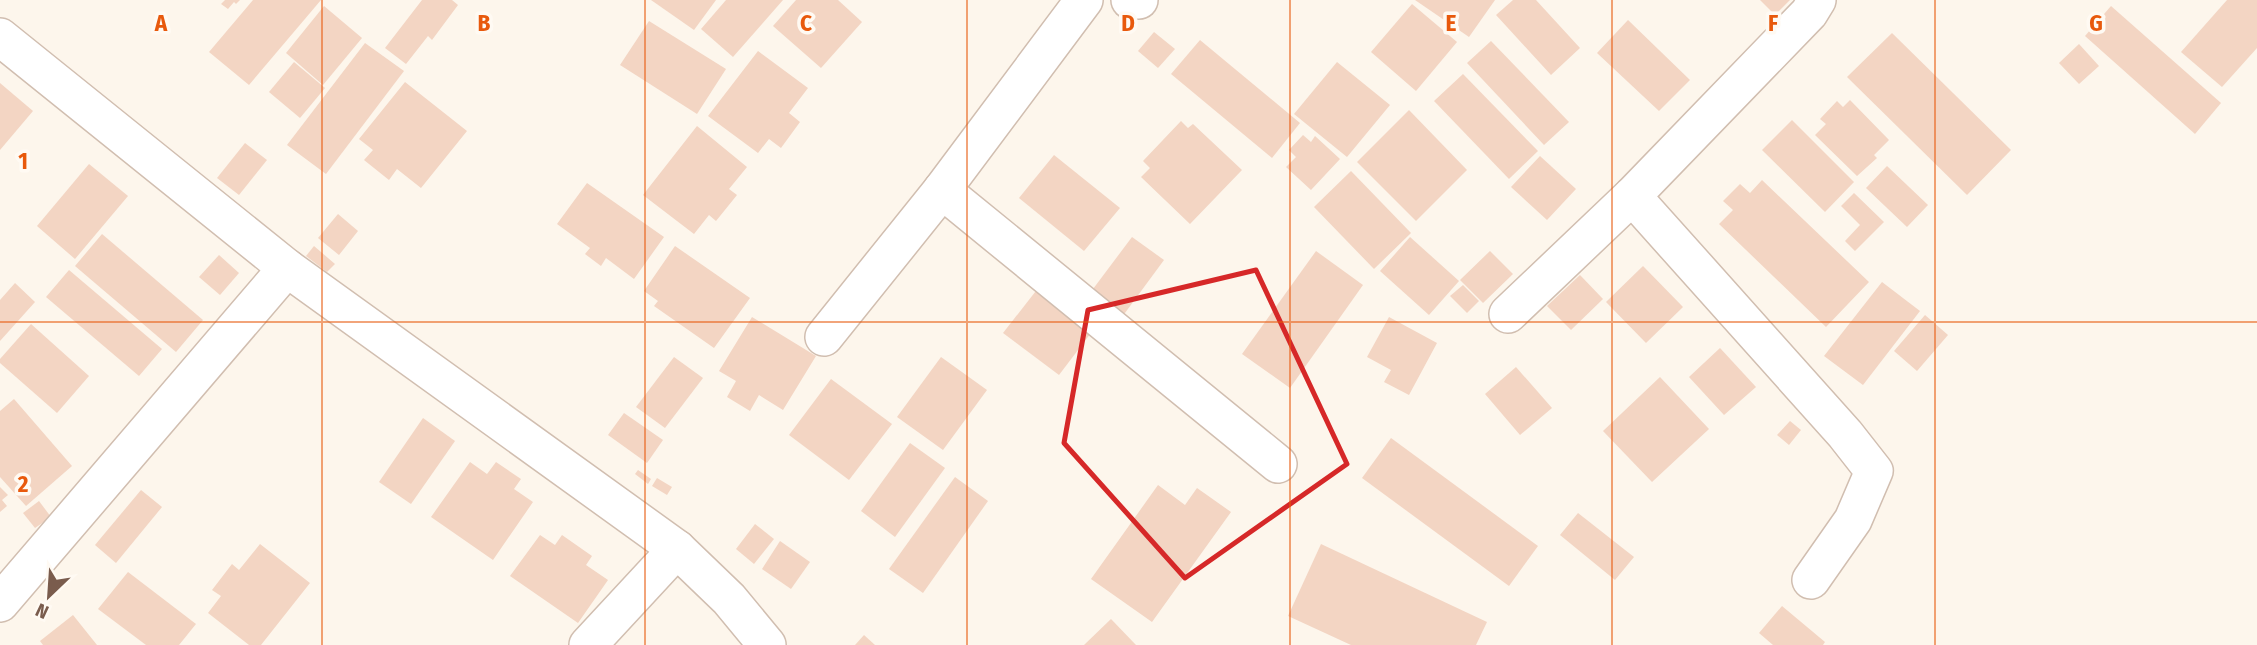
<svg xmlns="http://www.w3.org/2000/svg" width="2257" height="645" font-family="'Fira Sans Condensed',sans-serif">
  <style>
    .building { fill: #f3d5c3 }
    .lines { fill: none; stroke-linecap: round; stroke-linejoin: round }
    .street-casing { stroke: #d1beb0; stroke-width: 40 }
    .street { stroke: #fff; stroke-width: 37 }
    .marked { fill: none; stroke: #d62828; stroke-width: 5; stroke-linejoin: round }
    .grid { fill: none; stroke: #e8590c; stroke-width: 2; stroke-opacity: 0.55 }
    .grid-label { font-size: 23px; text-anchor: middle; font-weight: bold; fill: #e8590c; stroke: #fffaf3; stroke-width: 7; stroke-linejoin: round; paint-order: stroke }
  </style>
  <rect width="100%" height="100%" fill="#fdf6ec"/>
  <g class="building">
    <path d="M 225,0 L 240,0 L 236,4 L 234,2 L 228,9 L 221,4 Z"/>
    <path d="M 253,0 L 321,0 L 249,85 L 209,52 Z"/>
    <path d="M 422,0 L 452,0 L 458,5 L 432,40 L 428,36 L 406,64 L 385,48 Z"/>
    <path d="M 651,0 L 716,0 L 694,30 Z"/>
    <path d="M 726,0 L 783,0 L 733,57 L 701,29 Z"/>
    <path d="M 796,0 L 838,0 L 862,22 L 821,68 L 773,26 Z"/>
    <path d="M 1415,0 L 1495,0 L 1469,37 Z"/>
    <path d="M 1513,0 L 1536,0 L 1580,48 L 1551,75 L 1496,15 Z"/>
    <path d="M 1760,0 L 1790,0 L 1775,15 Z"/>
    <path d="M 2227,0 L 2257,0 L 2257,48 L 2222,87 L 2181,52 Z"/>
    <path d="M 1412,4 L 1457,42 L 1416,91 L 1371,52 Z"/>
    <path d="M 324,6 L 362,38 L 323,85 L 286,53 Z"/>
    <path d="M 2111,6 L 2221,103 L 2195,134 L 2085,36 Z"/>
    <path d="M 1628,20 L 1690,80 L 1659,111 L 1597,53 Z"/>
    <path d="M 649,21 L 726,69 L 697,114 L 620,65 Z"/>
    <path d="M 1154,32 L 1175,49 L 1158,68 L 1138,51 Z"/>
    <path d="M 1892,33 L 2011,150 L 1967,195 L 1847,77 Z"/>
    <path d="M 1200,40 L 1300,123 L 1272,158 L 1171,74 Z"/>
    <path d="M 1491,41 L 1569,122 L 1544,145 L 1467,63 Z"/>
    <path d="M 365,43 L 404,71 L 326,174 L 287,145 Z"/>
    <path d="M 2079,44 L 2099,66 L 2079,84 L 2059,63 Z"/>
    <path d="M 758,51 L 808,88 L 789,113 L 800,122 L 781,148 L 769,139 L 758,153 L 708,116 Z"/>
    <path d="M 294,62 L 325,88 L 300,118 L 269,92 Z"/>
    <path d="M 1337,62 L 1390,105 L 1347,157 L 1294,114 Z"/>
    <path d="M 1463,74 L 1538,151 L 1509,179 L 1434,101 Z"/>
    <path d="M 405,82 L 467,131 L 421,188 L 397,169 L 389,180 L 364,160 L 373,150 L 359,139 Z"/>
    <path d="M 0,83 L 33,111 L 0,150 Z"/>
    <path d="M 1850,100 L 1889,140 L 1874,155 L 1877,158 L 1857,176 L 1815,135 L 1826,124 L 1820,119 L 1837,101 L 1843,107 Z"/>
    <path d="M 1409,110 L 1467,170 L 1416,221 L 1357,162 Z"/>
    <path d="M 1792,120 L 1854,182 L 1825,212 L 1762,150 Z"/>
    <path d="M 1181,121 L 1188,128 L 1193,124 L 1242,170 L 1190,224 L 1141,177 L 1150,168 L 1143,161 Z"/>
    <path d="M 697,126 L 747,167 L 729,189 L 737,195 L 716,221 L 709,215 L 694,234 L 643,195 Z"/>
    <path d="M 1303,135 L 1311,142 L 1315,136 L 1340,159 L 1311,190 L 1286,167 L 1296,157 L 1289,150 Z"/>
    <path d="M 245,143 L 267,160 L 239,195 L 217,178 Z"/>
    <path d="M 1054,155 L 1120,208 L 1084,251 L 1019,198 Z"/>
    <path d="M 1540,156 L 1576,189 L 1547,220 L 1511,187 Z"/>
    <path d="M 89,164 L 128,196 L 75,259 L 37,226 Z"/>
    <path d="M 1887,166 L 1928,205 L 1907,227 L 1866,188 Z"/>
    <path d="M 1351,171 L 1411,233 L 1374,269 L 1314,207 Z"/>
    <path d="M 1762,180 L 1869,282 L 1826,327 L 1719,224 L 1733,210 L 1723,201 L 1740,184 L 1750,193 Z"/>
    <path d="M 587,183 L 664,237 L 634,279 L 606,258 L 601,266 L 585,254 L 590,248 L 557,224 Z"/>
    <path d="M 1854,193 L 1884,222 L 1855,251 L 1845,241 L 1860,225 L 1841,206 Z"/>
    <path d="M 338,214 L 358,231 L 339,255 L 318,238 Z"/>
    <path d="M 102,234 L 203,320 L 176,352 L 75,266 Z"/>
    <path d="M 1132,237 L 1164,260 L 1122,317 L 1090,293 Z"/>
    <path d="M 1410,237 L 1459,281 L 1429,315 L 1380,271 Z"/>
    <path d="M 314,246 L 335,264 L 327,272 L 306,256 Z"/>
    <path d="M 675,246 L 750,298 L 714,348 L 654,306 L 658,301 L 644,291 Z"/>
    <path d="M 1316,251 L 1363,285 L 1290,388 L 1242,354 Z"/>
    <path d="M 1490,251 L 1513,274 L 1483,303 L 1460,280 Z"/>
    <path d="M 219,255 L 239,273 L 220,295 L 199,277 Z"/>
    <path d="M 1643,266 L 1683,307 L 1646,343 L 1606,302 Z"/>
    <path d="M 69,270 L 162,349 L 139,376 L 46,297 Z"/>
    <path d="M 1580,275 L 1603,299 L 1571,330 L 1547,306 Z"/>
    <path d="M 1882,282 L 1920,311 L 1863,385 L 1824,356 Z"/>
    <path d="M 15,283 L 35,302 L 0,341 L 0,300 Z"/>
    <path d="M 1463,285 L 1479,301 L 1467,313 L 1450,296 Z"/>
    <path d="M 1039,287 L 1094,329 L 1059,375 L 1003,333 Z"/>
    <path d="M 1925,315 L 1948,335 L 1917,371 L 1894,351 Z"/>
    <path d="M 752,317 L 816,356 L 783,410 L 759,395 L 750,411 L 727,397 L 736,381 L 719,371 Z"/>
    <path d="M 1389,317 L 1437,343 L 1409,395 L 1384,382 L 1391,370 L 1367,357 Z"/>
    <path d="M 31,324 L 89,376 L 57,413 L 0,363 L 0,359 Z"/>
    <path d="M 1720,348 L 1756,387 L 1724,415 L 1689,377 Z"/>
    <path d="M 674,357 L 703,378 L 665,428 L 636,407 Z"/>
    <path d="M 941,357 L 987,390 L 943,450 L 897,417 Z"/>
    <path d="M 1516,367 L 1552,408 L 1520,435 L 1485,394 Z"/>
    <path d="M 1660,377 L 1709,429 L 1652,482 L 1603,431 Z"/>
    <path d="M 831,379 L 892,424 L 849,480 L 789,435 Z"/>
    <path d="M 14,399 L 72,466 L 26,506 L 0,477 L 0,411 Z"/>
    <path d="M 624,413 L 663,440 L 647,463 L 608,435 Z"/>
    <path d="M 423,418 L 455,441 L 411,504 L 379,482 Z"/>
    <path d="M 1790,421 L 1801,430 L 1789,445 L 1777,435 Z"/>
    <path d="M 1391,438 L 1538,546 L 1509,586 L 1362,478 Z"/>
    <path d="M 910,443 L 945,468 L 895,537 L 861,511 Z"/>
    <path d="M 470,462 L 487,474 L 496,462 L 521,479 L 514,489 L 533,502 L 493,560 L 431,517 Z"/>
    <path d="M 638,470 L 651,479 L 648,484 L 635,474 Z"/>
    <path d="M 955,477 L 988,501 L 923,593 L 889,569 Z"/>
    <path d="M 657,478 L 672,487 L 667,495 L 652,486 Z"/>
    <path d="M 1158,485 L 1185,505 L 1197,488 L 1231,512 L 1152,622 L 1091,579 Z"/>
    <path d="M 0,487 L 8,495 L 2,500 L 7,506 L 0,512 Z"/>
    <path d="M 141,490 L 162,507 L 116,563 L 95,545 Z"/>
    <path d="M 39,501 L 51,517 L 35,528 L 23,513 Z"/>
    <path d="M 1578,513 L 1634,557 L 1615,580 L 1560,535 Z"/>
    <path d="M 755,524 L 774,539 L 754,564 L 736,549 Z"/>
    <path d="M 540,535 L 555,545 L 562,535 L 592,556 L 586,565 L 608,580 L 578,623 L 510,576 Z"/>
    <path d="M 780,541 L 810,562 L 791,589 L 762,569 Z"/>
    <path d="M 260,544 L 310,583 L 261,645 L 249,645 L 208,613 L 221,596 L 212,590 L 232,564 L 239,570 Z"/>
    <path d="M 1321,544 L 1487,622 L 1476,645 L 1351,645 L 1288,616 Z"/>
    <path d="M 128,572 L 196,624 L 179,645 L 146,645 L 98,609 Z"/>
    <path d="M 1782,606 L 1825,642 L 1823,645 L 1773,645 L 1759,633 Z"/>
    <path d="M 73,615 L 97,645 L 43,645 L 40,641 Z"/>
    <path d="M 1111,619 L 1136,645 L 1084,645 Z"/>
    <path d="M 864,635 L 875,645 L 855,645 Z"/>
  </g>
  <g class="lines">
    <defs>
      <g id="street">
        <path d="M 1130,0 L 1139,0"/>
        <path d="M 0,37 L 287,268 L 677,549 L 729,599 L 767,645"/>
        <path d="M 942,190 L 1278,464"/>
        <path d="M 1632,196 L 1845,434 L 1874,471 L 1853,520 L 1811,580"/>
        <path d="M 1508,314 L 1632,196 L 1809,13 L 1817,0"/>
        <path d="M 824,337 L 942,190 L 1084,0"/>
        <path d="M 0,603 L 287,268"/>
        <path d="M 588,645 L 677,549"/>
      </g>
    </defs>
    <use href="#street" class="street-casing"/>
    <use href="#street" class="street"/>
  </g>
  <path class="marked" d="M 1256,270 L 1347,464 L 1185,578 L 1064,443 L 1088,310 Z"/>
  <path class="grid" d="M 322,0 L 322,645M 645,0 L 645,645M 967,0 L 967,645M 1290,0 L 1290,645M 1612,0 L 1612,645M 1935,0 L 1935,645M 0,322 L 2257,322"/>
  <g class="grid-label">
    <text x="161" y="31">A</text>
    <text x="484" y="31">B</text>
    <text x="806" y="31">C</text>
    <text x="1128" y="31">D</text>
    <text x="1451" y="31">E</text>
    <text x="1773" y="31">F</text>
    <text x="2096" y="31">G</text>
    <text x="23" y="169">1</text>
    <text x="23" y="492">2</text>
  </g>
  <g transform="translate(49 596) rotate(205)" stroke="#fffaf3" stroke-width="5" paint-order="stroke">
  <path d="M0-5L12 26L0 18L-12 26Z" fill="#7a5c4d"/>
  <text y="-10" font-size="19" font-weight="bold" text-anchor="middle" fill="#7a5c4d">N</text>
  </g>
</svg>
